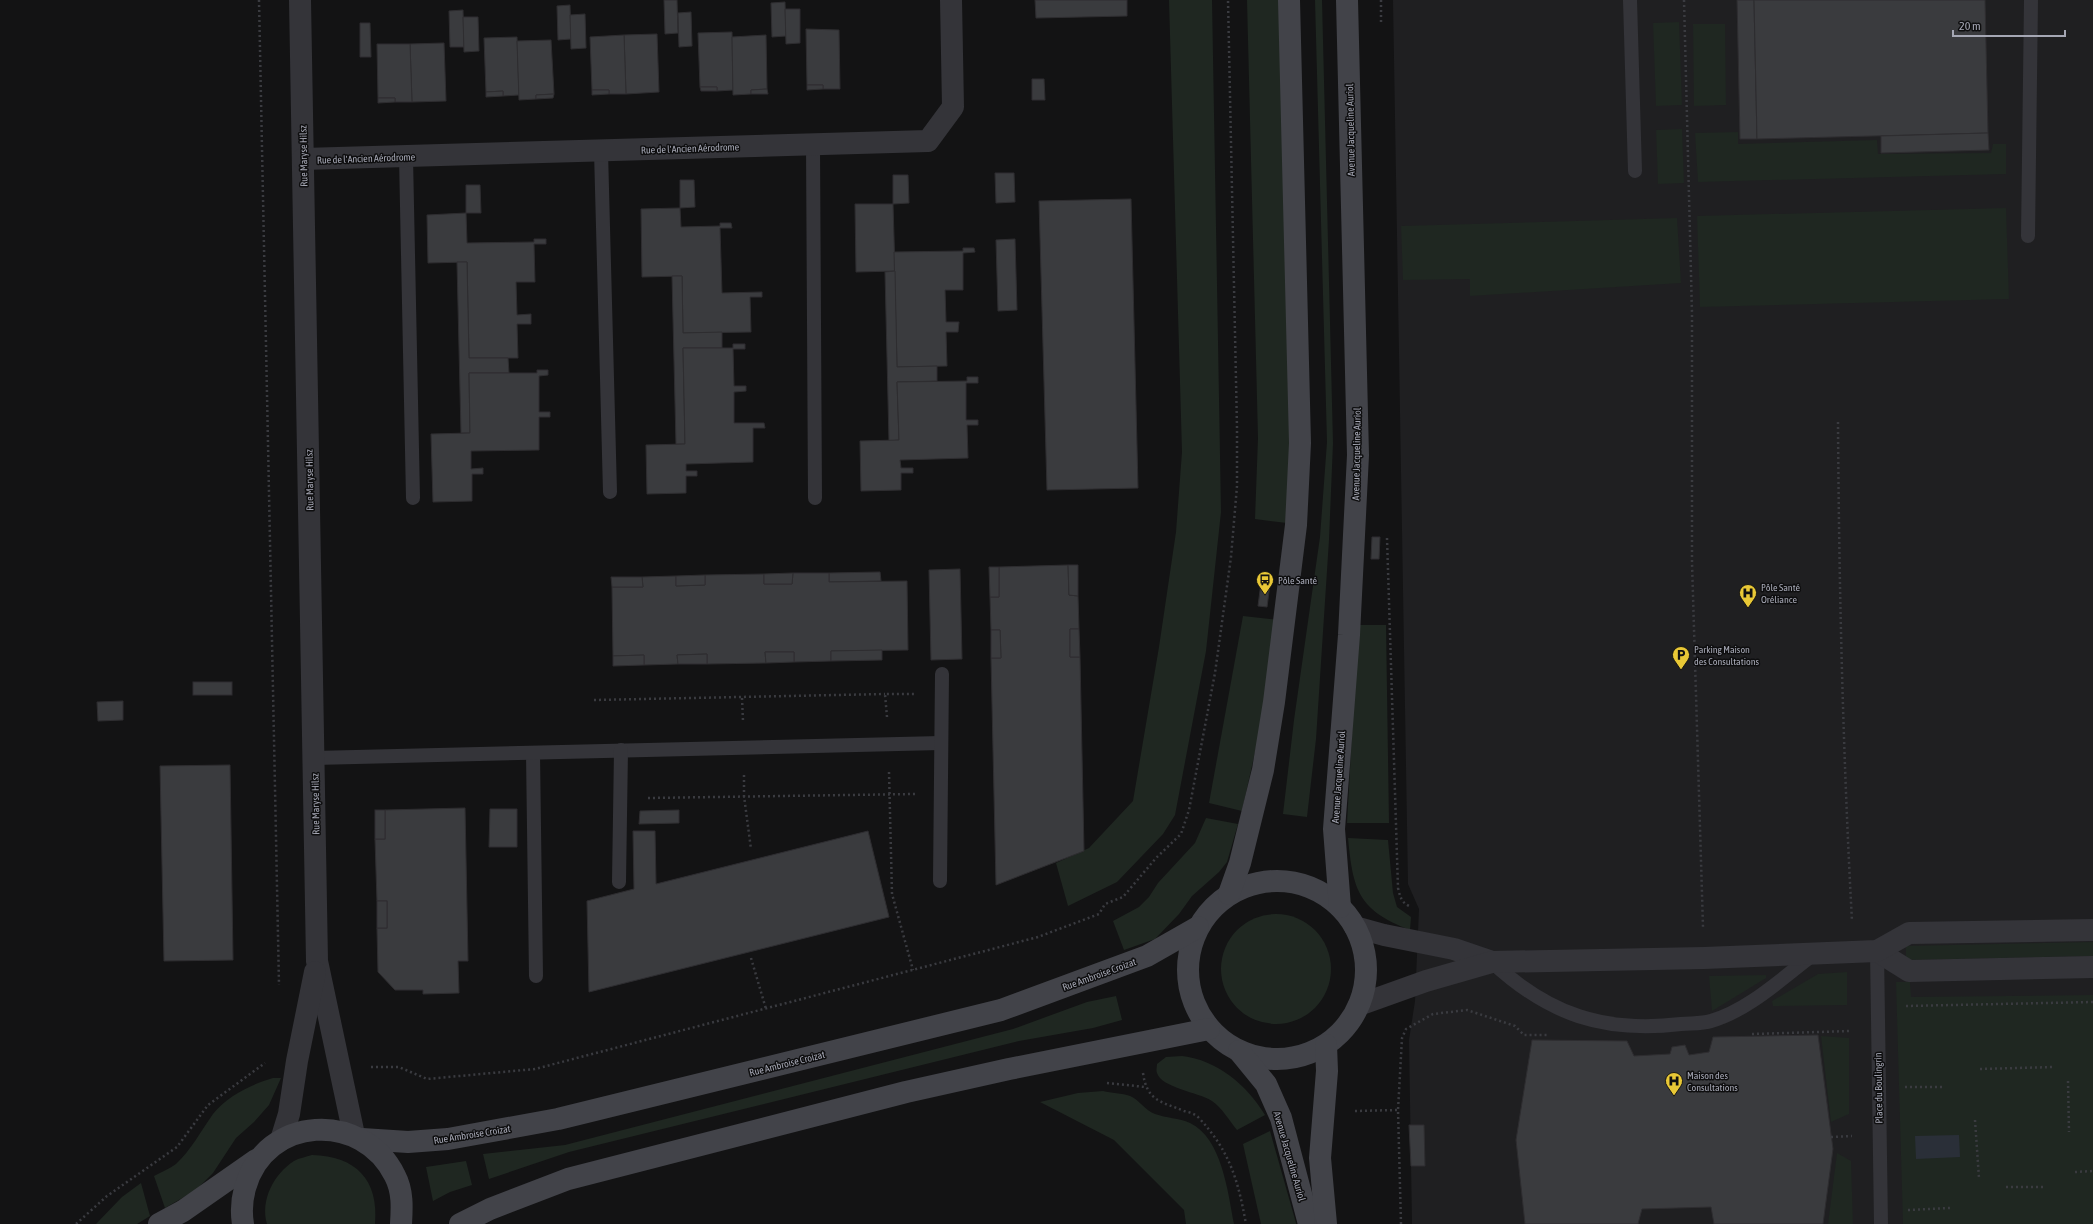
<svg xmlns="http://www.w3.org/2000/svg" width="2093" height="1224" font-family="'Asap Condensed',sans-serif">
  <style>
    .built { fill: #1f1f21 }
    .green { fill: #1f2721 }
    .water { fill: #2a2f38 }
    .building { fill: #3a3b3e; stroke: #2e2d30 }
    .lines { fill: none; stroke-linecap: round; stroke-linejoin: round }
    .path { stroke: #3a3b40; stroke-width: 2.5; stroke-dasharray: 2 3; stroke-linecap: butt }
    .lane { stroke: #343439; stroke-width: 14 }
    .street { stroke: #343439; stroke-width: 22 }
    .secondary { stroke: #424349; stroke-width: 22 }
    .labels { text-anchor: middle; stroke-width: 3; stroke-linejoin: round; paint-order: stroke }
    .street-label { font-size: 10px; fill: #a5a7b4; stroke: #0e0e0f }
    .poi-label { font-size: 10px; fill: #a5a7b4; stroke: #0e0e0f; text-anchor: start }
  </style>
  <rect width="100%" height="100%" fill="#131314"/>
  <path class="built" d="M 1393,0 L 2093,0 L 2093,1224 L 1412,1224 L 1409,1040 L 1415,1001 L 1419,909 L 1408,884 Z"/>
  <g class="green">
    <path d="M 1169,0 L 1212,0 L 1221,512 L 1206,651 L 1175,815 L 1163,834 L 1117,882 L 1068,906 L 1056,863 L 1089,848 L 1133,801 L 1159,647 L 1176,532 L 1182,452 Z"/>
    <path d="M 1247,0 L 1281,0 L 1292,437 L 1287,523 L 1255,519 L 1258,438 Z"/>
    <path d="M 1315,0 L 1322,0 L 1333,443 L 1329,540 L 1316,739 L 1307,817 L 1283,814 L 1294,720 L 1320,537 L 1327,442 Z"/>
    <path d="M 1679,22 L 1682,105 L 1656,106 L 1653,23 Z"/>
    <path d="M 1693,24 L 1725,24 L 1726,105 L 1694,106 Z"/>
    <path d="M 1682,129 L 1684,183 L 1658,184 L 1656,130 Z"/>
    <path d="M 1738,132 L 1738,144 L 1877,140 L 1878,154 L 1991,153 L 1993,144 L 2006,144 L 2006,174 L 1698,182 L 1695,133 Z"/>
    <path d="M 2006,208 L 2009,299 L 1700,307 L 1697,216 Z"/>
    <path d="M 1677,218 L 1681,283 L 1470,296 L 1470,279 L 1403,280 L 1401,226 Z"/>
    <path d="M 1243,616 L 1279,620 L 1263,716 L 1242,811 L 1209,803 Z"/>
    <path d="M 1358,625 L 1386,625 L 1389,823 L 1347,823 Z"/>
    <path d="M 1206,818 L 1238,824 L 1227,862 L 1219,872 L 1192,896 L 1179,914 L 1155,939 L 1124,950 L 1113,921 L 1139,907 L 1149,897 L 1158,883 L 1195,843 Z"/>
    <path d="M 1348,838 L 1388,840 L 1393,893 L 1397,907 L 1411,917 L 1410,930 C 1358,910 1353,890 1348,838 Z"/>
    <circle cx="1276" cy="969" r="55"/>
    <path d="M 2093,942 L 2093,956 L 1906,960 L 1906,946 Z"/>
    <path d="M 1847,972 L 1847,1005 L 1773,1006 L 1772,1001 L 1818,974 Z"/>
    <path d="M 1766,975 L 1766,978 L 1712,1011 L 1709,976 Z"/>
    <path d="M 1896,982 L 1910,982 L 1911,997 L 2093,995 L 2093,1224 L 1903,1224 Z"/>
    <path d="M 1116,996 L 1122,1020 L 1093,1028 L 1019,1041 L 569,1152 L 489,1179 L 483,1154 L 565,1145 L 1013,1029 L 1087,1002 Z"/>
    <path d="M 1821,1036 L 1849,1038 L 1849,1114 L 1831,1122 Z"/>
    <path d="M 1182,1056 C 1217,1060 1247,1085 1265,1115 L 1237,1130 C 1229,1120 1222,1108 1212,1101 C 1198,1092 1162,1088 1157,1073 C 1156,1071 1157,1066 1157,1064 L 1166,1057 Z"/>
    <path d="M 273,1078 L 281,1078 L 269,1105 L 254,1122 L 236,1138 L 213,1173 L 196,1190 L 165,1208 L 154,1176 C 161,1172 169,1169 176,1164 C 191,1150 201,1131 213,1114 C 227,1096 252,1084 273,1078 Z"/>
    <path d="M 1103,1091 C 1111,1093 1122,1093 1130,1096 C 1140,1100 1144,1110 1155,1114 C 1166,1118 1179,1118 1190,1123 C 1222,1138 1228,1193 1234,1224 L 1186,1224 L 1184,1210 L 1114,1140 L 1040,1102 L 1078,1093 Z"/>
    <path d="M 1270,1131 L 1296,1223 L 1296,1224 L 1261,1224 L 1243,1144 Z"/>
    <path d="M 1837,1153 L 1851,1161 L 1853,1224 L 1828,1224 Z"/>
    <path d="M 312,1155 C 356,1156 379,1180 375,1224 L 267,1224 C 260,1200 274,1174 294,1161 C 299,1158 306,1157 312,1155 Z"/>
    <path d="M 466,1161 L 472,1185 L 450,1192 L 433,1201 L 426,1167 Z"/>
    <path d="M 141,1183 L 150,1216 L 137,1224 L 96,1224 L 122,1197 Z"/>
  </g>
  <path class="water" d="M 1959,1135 L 1960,1157 L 1916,1159 L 1915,1136 Z"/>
  <g class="building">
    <path d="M 664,0 L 677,0 L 678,33 L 665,34 Z"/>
    <path d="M 1035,0 L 1127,0 L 1127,16 L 1036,18 Z"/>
    <path d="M 1737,0 L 1754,0 L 1757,139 L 1740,139 Z"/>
    <path d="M 1754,0 L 1985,0 L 1988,133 L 1757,139 Z"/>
    <path d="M 785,2 L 786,36 L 772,37 L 771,3 Z"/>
    <path d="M 570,5 L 571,39 L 558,40 L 557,6 Z"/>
    <path d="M 785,9 L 800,9 L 800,43 L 786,44 Z"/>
    <path d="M 463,10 L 464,47 L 450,47 L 449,11 Z"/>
    <path d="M 691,12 L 692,46 L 679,47 L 678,13 Z"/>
    <path d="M 585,14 L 586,48 L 571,49 L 570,15 Z"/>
    <path d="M 463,17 L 478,17 L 479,51 L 464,52 Z"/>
    <path d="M 360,23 L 370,23 L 371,57 L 360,57 Z"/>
    <path d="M 806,29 L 839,30 L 840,89 L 823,89 L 823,85 L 807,85 Z"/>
    <path d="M 732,32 L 733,90 L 717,91 L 717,87 L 700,87 L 698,33 Z"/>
    <path d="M 657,34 L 659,92 L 626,94 L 624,35 Z"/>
    <path d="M 624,35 L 626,94 L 609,94 L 609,90 L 592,90 L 590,37 Z"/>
    <path d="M 766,35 L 767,89 L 751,90 L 751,94 L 733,95 L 732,37 Z"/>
    <path d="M 517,37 L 519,95 L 503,96 L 503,91 L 486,92 L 484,38 Z"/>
    <path d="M 551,40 L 554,94 L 536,95 L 536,99 L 519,100 L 517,41 Z"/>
    <path d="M 444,43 L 446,101 L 412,102 L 410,44 Z"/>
    <path d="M 377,44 L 410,44 L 412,102 L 395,102 L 395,98 L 378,98 Z"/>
    <path d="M 1032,79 L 1044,79 L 1045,100 L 1032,100 Z"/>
    <path d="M 807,85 L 823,85 L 823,89 L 807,90 Z"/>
    <path d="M 700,87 L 717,87 L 717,91 L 701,91 Z"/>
    <path d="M 767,89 L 768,94 L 751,94 L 751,90 Z"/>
    <path d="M 592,90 L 609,90 L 609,94 L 592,95 Z"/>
    <path d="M 503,91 L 503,96 L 486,97 L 486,92 Z"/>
    <path d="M 554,94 L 553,98 L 536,99 L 536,95 Z"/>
    <path d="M 378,98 L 395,98 L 395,102 L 378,103 Z"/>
    <path d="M 1988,133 L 1989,150 L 1881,153 L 1881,136 Z"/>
    <path d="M 995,173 L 1014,173 L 1015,202 L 996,203 Z"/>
    <path d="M 893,175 L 908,175 L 909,203 L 893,204 Z"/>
    <path d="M 680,180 L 694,180 L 695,207 L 680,208 Z"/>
    <path d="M 466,185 L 480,185 L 481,213 L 466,213 Z"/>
    <path d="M 1131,199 L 1138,488 L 1047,490 L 1039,201 Z"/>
    <path d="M 855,204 L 893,204 L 895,271 L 856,272 Z"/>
    <path d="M 680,208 L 681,227 L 720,226 L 720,223 L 731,223 L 732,228 L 720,228 L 722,293 L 762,292 L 762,297 L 750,297 L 751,332 L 683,333 L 682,276 L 642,277 L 641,209 Z"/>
    <path d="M 466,213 L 467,243 L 534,242 L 534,239 L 546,239 L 546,244 L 534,244 L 535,282 L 516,282 L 517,315 L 531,314 L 531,324 L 517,324 L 518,358 L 469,358 L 467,262 L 428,263 L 427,215 Z"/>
    <path d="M 1015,239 L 1017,310 L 998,311 L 996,240 Z"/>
    <path d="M 963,248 L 974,248 L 975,252 L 963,253 L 963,290 L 945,290 L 946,322 L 959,322 L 958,332 L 946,332 L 947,366 L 897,367 L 894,252 L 963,251 Z"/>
    <path d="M 457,262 L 467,262 L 469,358 L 508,358 L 509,373 L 469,373 L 470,433 L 461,433 Z"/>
    <path d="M 895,271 L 897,367 L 937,366 L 937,381 L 897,382 L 899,440 L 889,441 L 885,272 Z"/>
    <path d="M 672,276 L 682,276 L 683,333 L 722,332 L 722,348 L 683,348 L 685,444 L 676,444 Z"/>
    <path d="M 733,344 L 745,344 L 745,349 L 733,349 L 734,386 L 746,386 L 746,391 L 734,392 L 734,423 L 764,423 L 765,428 L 753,428 L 753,462 L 686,464 L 686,471 L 697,471 L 697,476 L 686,476 L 686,493 L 647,494 L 646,445 L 685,444 L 683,348 L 733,348 Z"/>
    <path d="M 537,370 L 548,370 L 548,375 L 539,376 L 539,412 L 550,412 L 550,417 L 539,417 L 539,450 L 471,451 L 471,469 L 483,468 L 483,474 L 472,474 L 472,501 L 433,502 L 431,434 L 470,433 L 469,373 L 537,373 Z"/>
    <path d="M 967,377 L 978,377 L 978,383 L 966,383 L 966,420 L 978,420 L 978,425 L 967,425 L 968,458 L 900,460 L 901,468 L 913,468 L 913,473 L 901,473 L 901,490 L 861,491 L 860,441 L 899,440 L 897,382 L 967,381 Z"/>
    <path d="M 1372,537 L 1380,537 L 1379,559 L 1371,559 Z"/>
    <path d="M 1068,565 L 1069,595 L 1078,596 L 1079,629 L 1070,629 L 1070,657 L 1080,657 L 1084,851 L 996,885 L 991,658 L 1001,658 L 1000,630 L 991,630 L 990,597 L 999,597 L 999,567 Z"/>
    <path d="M 1068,565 L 1078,565 L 1078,596 L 1069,595 Z"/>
    <path d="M 989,567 L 999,567 L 999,597 L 990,597 Z"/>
    <path d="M 960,569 L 962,659 L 931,660 L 929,570 Z"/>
    <path d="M 880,572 L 881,581 L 829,582 L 829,573 Z"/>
    <path d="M 793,573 L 829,573 L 829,582 L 907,581 L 908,650 L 831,651 L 831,661 L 794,662 L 794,652 L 765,652 L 766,663 L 707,664 L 707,654 L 677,655 L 678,664 L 644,665 L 644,655 L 613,656 L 612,587 L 643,587 L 642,577 L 676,576 L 676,586 L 705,585 L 705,575 L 764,574 L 764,584 L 792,584 Z"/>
    <path d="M 793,573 L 792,584 L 764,584 L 764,574 Z"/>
    <path d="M 705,575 L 705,585 L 676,586 L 676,576 Z"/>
    <path d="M 611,577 L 642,577 L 643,587 L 612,587 Z"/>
    <path d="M 1261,583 L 1270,584 L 1267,607 L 1258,606 Z"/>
    <path d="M 1070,629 L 1079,629 L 1080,657 L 1070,657 Z"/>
    <path d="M 991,630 L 1000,630 L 1001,658 L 991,658 Z"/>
    <path d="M 882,650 L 882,660 L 831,661 L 831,651 Z"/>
    <path d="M 765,652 L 794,652 L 794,662 L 766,663 Z"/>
    <path d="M 707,654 L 707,664 L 678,664 L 677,655 Z"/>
    <path d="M 644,655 L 644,665 L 613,666 L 613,656 Z"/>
    <rect x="193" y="682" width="39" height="13"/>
    <path d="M 123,701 L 123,720 L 98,721 L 97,702 Z"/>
    <path d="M 230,765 L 233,960 L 164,961 L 160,766 Z"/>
    <path d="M 465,808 L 468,961 L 458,961 L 459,993 L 423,994 L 423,990 L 395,990 L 378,972 L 377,928 L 387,928 L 387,901 L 377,901 L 375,839 L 385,839 L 385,810 Z"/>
    <path d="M 490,809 L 517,809 L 517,847 L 489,847 Z"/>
    <rect x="375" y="810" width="10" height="29"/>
    <path d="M 679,810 L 679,823 L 639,824 L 640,811 Z"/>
    <path d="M 633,831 L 655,831 L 656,884 L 868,831 L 889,917 L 589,992 L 587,901 L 634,889 Z"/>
    <rect x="377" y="901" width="10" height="27"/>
    <path d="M 1818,1035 L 1833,1149 L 1823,1224 L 1714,1224 L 1711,1207 L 1642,1209 L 1638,1224 L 1525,1224 L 1516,1140 L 1532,1040 L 1627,1041 L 1634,1056 L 1670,1054 L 1672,1047 L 1685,1045 L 1689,1055 L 1709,1052 L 1713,1037 Z"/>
    <path d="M 1409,1125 L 1424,1125 L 1425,1166 L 1411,1166 Z"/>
  </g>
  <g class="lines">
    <g class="path">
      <path d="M 259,0 L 279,985"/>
      <path d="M 1381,0 L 1381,25"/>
      <path d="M 1684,0 L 1692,313 L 1692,562 L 1703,927"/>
      <path d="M 1838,422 C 1839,588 1843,755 1852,921"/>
      <path d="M 1387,538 L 1398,888 C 1400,896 1401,902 1409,906"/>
      <path d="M 742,698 L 743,721"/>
      <path d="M 594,700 L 885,694"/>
      <path d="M 887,717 L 885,694 L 916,694"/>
      <path d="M 889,772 L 892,894 L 913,970"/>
      <path d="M 744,775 L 744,796 L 751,849"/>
      <path d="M 648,798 L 915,794"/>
      <path d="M 751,958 L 766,1009"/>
      <path d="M 1906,1006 L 2093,1002"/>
      <path d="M 1752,1034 L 1851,1031"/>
      <path d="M 371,1067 L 399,1067 L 427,1079 L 535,1069 L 1038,937 L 1099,914 L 1105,904 L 1123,897 L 1156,858 L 1181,834 L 1189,810 L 1215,673 L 1231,557 L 1237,486 L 1237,428 L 1228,0"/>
      <path d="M 1980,1069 L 2054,1067"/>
      <path d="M 1143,1073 C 1147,1101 1160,1101 1184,1111 C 1189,1112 1195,1114 1198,1117 C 1230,1151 1238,1180 1246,1224"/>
      <path d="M 2068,1081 L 2069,1132"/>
      <path d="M 1107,1083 L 1145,1087"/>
      <path d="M 1905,1087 L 1945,1087"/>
      <path d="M 1355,1111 L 1398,1110"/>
      <path d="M 1975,1120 L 1979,1178"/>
      <path d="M 1831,1137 L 1852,1136"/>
      <path d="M 2075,1172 L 2093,1171"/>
      <path d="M 2006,1187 L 2043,1187"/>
      <path d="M 1908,1210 L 1950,1208"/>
      <path d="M 76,1224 L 107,1196 L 177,1147 L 208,1105 L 265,1063"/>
      <path d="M 1401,1224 L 1398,1110 L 1402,1038 L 1406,1029 L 1433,1014 L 1467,1010 L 1515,1026 L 1524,1035 L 1549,1035"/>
    </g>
    <g class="lane">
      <path d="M 1630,0 L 1635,171"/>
      <path d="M 813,145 L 815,498"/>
      <path d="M 601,151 L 610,492"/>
      <path d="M 406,157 L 413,498"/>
      <path d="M 2028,236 L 2031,0"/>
      <path d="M 533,753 L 536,976"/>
      <path d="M 314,758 L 941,743"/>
      <path d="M 940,881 L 942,674"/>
      <path d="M 619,882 L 621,750"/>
      <path d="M 1877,951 L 1881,1224"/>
      <path d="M 1492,962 C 1549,1015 1604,1033 1681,1024 C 1691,1023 1702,1024 1711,1021 C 1749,1010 1782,978 1813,955"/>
    </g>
    <g class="street">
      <path d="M 300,0 L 317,961 L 354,1135"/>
      <path d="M 303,159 L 928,141 L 953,107 L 951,0"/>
      <path d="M 1355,927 L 1384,935 L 1454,949 L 1492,962"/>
      <path d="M 1877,951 L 1909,971 L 2093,967"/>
      <path d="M 1359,1005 L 1426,981 L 1492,962 L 1704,958 L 1877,951 L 1909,933 L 2093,930"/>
      <path d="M 281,1140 L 289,1114 L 297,1061 L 315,972"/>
    </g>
    <g class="secondary">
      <circle cx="1277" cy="970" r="89"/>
      <path d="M 1229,894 L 1240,863 L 1263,770 L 1274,702 L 1296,525 L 1300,443 L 1289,0"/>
      <path d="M 1340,907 L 1334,829 L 1349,635 L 1358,455 L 1347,0"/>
      <path d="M 1239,1051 L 1266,1084 L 1281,1118 L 1309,1224"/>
      <path d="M 362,1139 L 408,1142 L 448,1139 L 558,1119 L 1001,1010 L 1147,956 L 1198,927"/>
      <path d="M 159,1224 L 183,1211 L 256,1160"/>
      <path d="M 243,1224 C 241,1212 242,1199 245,1188 C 265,1115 363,1110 395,1176 C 403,1191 402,1208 401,1224"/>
      <path d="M 460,1224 L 490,1209 L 568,1179 L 906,1092 L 1009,1069 L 1209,1029"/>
      <path d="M 1326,1224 L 1320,1158 L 1327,1071 L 1326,1045"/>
    </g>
  </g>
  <defs>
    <symbol id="bus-pin" viewBox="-11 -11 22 30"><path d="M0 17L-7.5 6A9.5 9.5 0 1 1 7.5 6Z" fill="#e9c836" stroke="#0e0e0f"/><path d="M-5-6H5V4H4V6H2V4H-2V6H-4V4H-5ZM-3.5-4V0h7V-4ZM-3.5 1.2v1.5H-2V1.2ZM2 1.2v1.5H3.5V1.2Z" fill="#111"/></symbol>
    <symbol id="hospital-pin" viewBox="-11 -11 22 30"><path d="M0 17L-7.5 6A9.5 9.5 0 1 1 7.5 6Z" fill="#e9c836" stroke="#0e0e0f"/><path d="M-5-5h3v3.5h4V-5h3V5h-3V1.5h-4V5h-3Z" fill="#111"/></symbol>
    <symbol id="parking-pin" viewBox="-11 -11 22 30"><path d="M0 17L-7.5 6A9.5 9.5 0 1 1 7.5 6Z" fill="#e9c836" stroke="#0e0e0f"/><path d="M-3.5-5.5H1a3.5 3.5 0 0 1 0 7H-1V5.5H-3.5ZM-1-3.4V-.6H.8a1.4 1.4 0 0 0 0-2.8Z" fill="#111"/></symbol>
  </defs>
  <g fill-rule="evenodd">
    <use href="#bus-pin" x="1255" y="570" width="20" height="27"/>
    <use href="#hospital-pin" x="1738" y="583" width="20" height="27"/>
    <use href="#parking-pin" x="1671" y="645" width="20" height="27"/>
    <use href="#hospital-pin" x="1664" y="1071" width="20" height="27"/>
  </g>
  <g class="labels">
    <g class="street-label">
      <text transform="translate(1350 130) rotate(-91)" y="4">Avenue Jacqueline Auriol</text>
      <text transform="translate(690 148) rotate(-2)" y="4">Rue de l'Ancien Aérodrome</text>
      <text transform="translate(303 156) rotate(-91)" y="4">Rue Maryse Hilsz</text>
      <text transform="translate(366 158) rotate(-2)" y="4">Rue de l'Ancien Aérodrome</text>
      <text transform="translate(1356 454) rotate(-89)" y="4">Avenue Jacqueline Auriol</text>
      <text transform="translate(309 480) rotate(-91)" y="4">Rue Maryse Hilsz</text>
      <text transform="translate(1338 777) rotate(-86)" y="4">Avenue Jacqueline Auriol</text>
      <text transform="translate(315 804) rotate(-91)" y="4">Rue Maryse Hilsz</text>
      <text transform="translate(1099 974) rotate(-20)" y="4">Rue Ambroise Croizat</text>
      <text transform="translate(787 1063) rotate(-14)" y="4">Rue Ambroise Croizat</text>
      <text transform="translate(1878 1088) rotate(-91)" y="4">Place du Boulingrin</text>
      <text transform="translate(472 1134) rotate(-9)" y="4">Rue Ambroise Croizat</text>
      <text transform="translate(1290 1156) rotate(74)" y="4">Avenue Jacqueline Auriol</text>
    </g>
    <g class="poi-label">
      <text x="1278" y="584">Pôle Santé</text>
      <text x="1761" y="591">Pôle Santé<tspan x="1761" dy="12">Oréliance</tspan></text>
      <text x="1694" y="653">Parking Maison<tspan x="1694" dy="12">des Consultations</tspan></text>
      <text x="1687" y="1079">Maison des<tspan x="1687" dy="12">Consultations</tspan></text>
    </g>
  </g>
  <path d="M1953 30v6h112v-6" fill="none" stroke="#a5a7b4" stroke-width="2"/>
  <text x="1959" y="30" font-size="12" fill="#a5a7b4" stroke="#0e0e0f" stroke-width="3" paint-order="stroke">20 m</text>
</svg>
